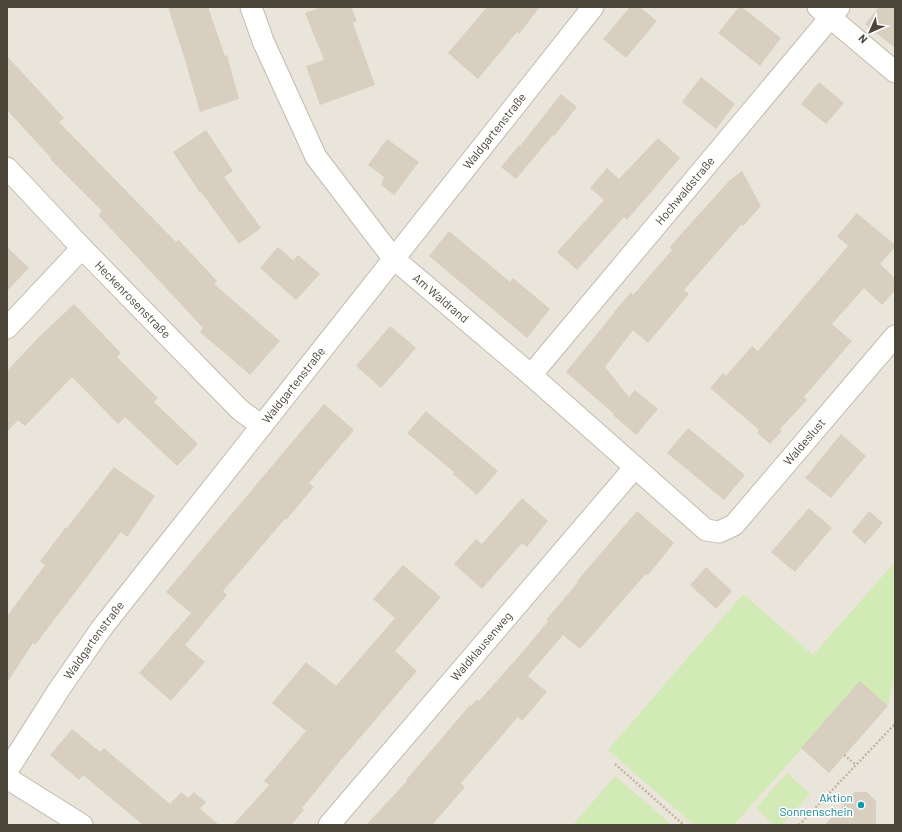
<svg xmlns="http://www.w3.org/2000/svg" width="902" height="832" font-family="Barlow,sans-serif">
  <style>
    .residential { fill: #eae5da }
    .green { fill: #d2eab5 }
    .building { fill: #d8cfc1 }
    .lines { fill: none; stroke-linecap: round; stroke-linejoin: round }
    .minor-casing { stroke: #c2bbae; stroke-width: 23 }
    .path { stroke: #c4b79f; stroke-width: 2.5; stroke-dasharray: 2 2; stroke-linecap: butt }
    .minor { stroke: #fff; stroke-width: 21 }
    .culture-dot { fill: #0f9aa8; stroke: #fff; stroke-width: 1.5 }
    .labels { text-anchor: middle; stroke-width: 3; stroke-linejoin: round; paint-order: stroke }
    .street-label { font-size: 12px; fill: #4b4439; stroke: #fff }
    .culture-label { font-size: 12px; fill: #0d838f; stroke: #fff; text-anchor: end }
  </style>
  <rect width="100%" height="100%" fill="#f6f3ec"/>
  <rect class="residential" x="7" y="7" width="888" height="818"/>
  <g class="green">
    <path d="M 895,562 L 894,680 L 888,706 L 853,690 L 734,825 L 694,825 L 608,750 L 743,594 L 813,655 Z"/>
    <path d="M 787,773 L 810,794 L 782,825 L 774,825 L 756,808 Z"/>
    <path d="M 615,776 L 672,825 L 573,825 Z"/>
  </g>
  <g class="building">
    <path d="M 168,7 L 208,7 L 225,56 L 227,55 L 239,99 L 200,112 L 185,60 Z"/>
    <path d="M 321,7 L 351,7 L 357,21 L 353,23 L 375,85 L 320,105 L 306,66 L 324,60 L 305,13 Z"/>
    <path d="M 487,7 L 540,7 L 519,34 L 517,32 L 478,79 L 448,53 Z"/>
    <path d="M 630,7 L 640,7 L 657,21 L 626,58 L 603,39 Z"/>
    <path d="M 739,7 L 742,7 L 781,38 L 760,66 L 718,33 Z"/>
    <path d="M 879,7 L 895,7 L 895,48 L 865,24 Z"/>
    <path d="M 7,56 L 64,118 L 59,122 L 176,242 L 179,240 L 217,281 L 214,284 L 280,341 L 250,375 L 200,332 L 203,328 L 98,215 L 102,211 L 50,159 L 51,158 L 7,110 Z"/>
    <path d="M 701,77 L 735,104 L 716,129 L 682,102 Z"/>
    <path d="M 819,82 L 844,103 L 826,124 L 801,104 Z"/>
    <path d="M 561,94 L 577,107 L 554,136 L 553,135 L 516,179 L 501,167 L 519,145 L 520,146 Z"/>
    <path d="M 206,130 L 233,171 L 224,177 L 261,228 L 239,244 L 201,192 L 200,193 L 173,152 Z"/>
    <path d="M 658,138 L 680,158 L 627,220 L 624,217 L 577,270 L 557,252 L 604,200 L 590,188 L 607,168 L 619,179 Z"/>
    <path d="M 387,139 L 419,162 L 394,195 L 381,185 L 384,177 L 368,165 Z"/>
    <path d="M 742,171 L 761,206 L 743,226 L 741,225 L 684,290 L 689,294 L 648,343 L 633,330 L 605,367 L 629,397 L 635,390 L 658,409 L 636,435 L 613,415 L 614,414 L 566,372 L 614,313 L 613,313 L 631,292 L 633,295 L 672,250 L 670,247 L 682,233 L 730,180 Z"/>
    <path d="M 857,213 L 895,245 L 895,247 L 880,264 L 895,278 L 895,290 L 882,305 L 864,288 L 832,324 L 852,341 L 804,397 L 807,400 L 780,429 L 782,431 L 770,444 L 757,433 L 759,430 L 710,388 L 723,373 L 726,376 L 752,346 L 758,351 L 848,246 L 837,236 Z"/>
    <path d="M 449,231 L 510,282 L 513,278 L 550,309 L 527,338 L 429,256 Z"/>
    <path d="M 7,247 L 29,268 L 7,291 Z"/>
    <path d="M 278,247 L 293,260 L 298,255 L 320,274 L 296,300 L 260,268 Z"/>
    <path d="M 74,304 L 121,353 L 117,357 L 158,398 L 154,402 L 198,444 L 177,466 L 125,417 L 118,424 L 72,377 L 25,426 L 18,420 L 7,432 L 7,371 L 39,337 Z"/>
    <path d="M 390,326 L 416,348 L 381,388 L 356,366 Z"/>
    <path d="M 324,404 L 354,430 L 309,483 L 314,487 L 286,520 L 285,519 L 223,591 L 227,595 L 185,645 L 205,662 L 171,701 L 139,673 L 191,613 L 166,592 Z"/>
    <path d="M 426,411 L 498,471 L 477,495 L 453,474 L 454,472 L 407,433 Z"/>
    <path d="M 688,428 L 745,475 L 724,500 L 667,453 Z"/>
    <path d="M 841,434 L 866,456 L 831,498 L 805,478 Z"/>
    <path d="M 114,467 L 155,496 L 127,537 L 121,532 L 35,645 L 33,643 L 7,683 L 7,616 L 45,565 L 40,561 L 66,527 L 67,528 Z"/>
    <path d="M 522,498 L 548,521 L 527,547 L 522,543 L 482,589 L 454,564 L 476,539 L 482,544 Z"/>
    <path d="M 809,508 L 832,528 L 795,572 L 771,552 Z"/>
    <path d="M 637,511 L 674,543 L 648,575 L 646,574 L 580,649 L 563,635 L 528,676 L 547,692 L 522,721 L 518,717 L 461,783 L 465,787 L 432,825 L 366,825 L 407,781 L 406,780 L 470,705 L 471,706 L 477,699 L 479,701 L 525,649 L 548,621 L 546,620 L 578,582 L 577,581 Z"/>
    <path d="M 869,511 L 883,523 L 865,544 L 852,532 Z"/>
    <path d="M 403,565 L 441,597 L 395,651 L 417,671 L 341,760 L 302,808 L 304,810 L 291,825 L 233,825 L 269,785 L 264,781 L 306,731 L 272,703 L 306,662 L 336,686 L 395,618 L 373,599 Z"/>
    <path d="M 706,567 L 732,591 L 716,609 L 690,585 Z"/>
    <path d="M 860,681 L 888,706 L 829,773 L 801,748 Z"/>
    <path d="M 72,729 L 100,752 L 104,748 L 170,804 L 181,792 L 188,798 L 194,792 L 206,802 L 200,809 L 219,825 L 143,825 L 83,775 L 79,780 L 50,755 Z"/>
    <path d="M 855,792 L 867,792 L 876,801 L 876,825 L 825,825 Z"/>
  </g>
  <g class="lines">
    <defs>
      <g id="minor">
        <path id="s1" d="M 251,7 L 263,41 L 316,157 L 393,258 L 531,375 L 706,530 L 719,532 L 734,525 L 895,336"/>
        <path d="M 818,7 L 895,72"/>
        <path id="s2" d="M 7,168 L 82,248 L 240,410 L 262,426"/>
        <path d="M 7,328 L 82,248"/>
        <path id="s3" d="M 531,375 L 839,7"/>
        <path id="s4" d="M 7,771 L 60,688 L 101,629 L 593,7"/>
        <path d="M 7,778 L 82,825"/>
        <path id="s5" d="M 329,825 L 635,467"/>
      </g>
    </defs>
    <use href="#minor" class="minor-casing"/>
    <g class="path">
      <path d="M 844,755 L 856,765"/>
      <path d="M 615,764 L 684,825"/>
      <path d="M 799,825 L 895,724"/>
    </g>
    <use href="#minor" class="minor"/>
  </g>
  <circle class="culture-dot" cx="861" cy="805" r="4"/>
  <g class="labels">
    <g class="street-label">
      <text dy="4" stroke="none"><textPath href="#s4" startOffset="805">Waldgartenstraße</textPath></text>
      <text dy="4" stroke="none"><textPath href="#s3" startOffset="240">Hochwaldstraße</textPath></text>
      <text dy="4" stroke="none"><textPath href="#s1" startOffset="353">Am Waldrand</textPath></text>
      <text dy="4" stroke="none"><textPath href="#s2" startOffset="182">Heckenrosenstraße</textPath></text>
      <text dy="4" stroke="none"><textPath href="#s4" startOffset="481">Waldgartenstraße</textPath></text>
      <text dy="4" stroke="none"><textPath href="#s1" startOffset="844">Waldeslust</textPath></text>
      <text dy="4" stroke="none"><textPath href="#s4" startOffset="157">Waldgartenstraße</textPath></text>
      <text dy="4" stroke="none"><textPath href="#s5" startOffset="235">Waldklausenweg</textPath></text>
    </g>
    <g class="culture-label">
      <text x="853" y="802">Aktion<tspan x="853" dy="14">Sonnenschein</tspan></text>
    </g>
  </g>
  <rect width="902" height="832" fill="none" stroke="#4b4439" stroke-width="16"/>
  <g transform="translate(870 32) rotate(225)" stroke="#ffffff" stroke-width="3" paint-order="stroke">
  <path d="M0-3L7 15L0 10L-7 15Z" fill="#4b4439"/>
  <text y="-6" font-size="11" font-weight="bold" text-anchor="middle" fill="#4b4439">N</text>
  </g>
</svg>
